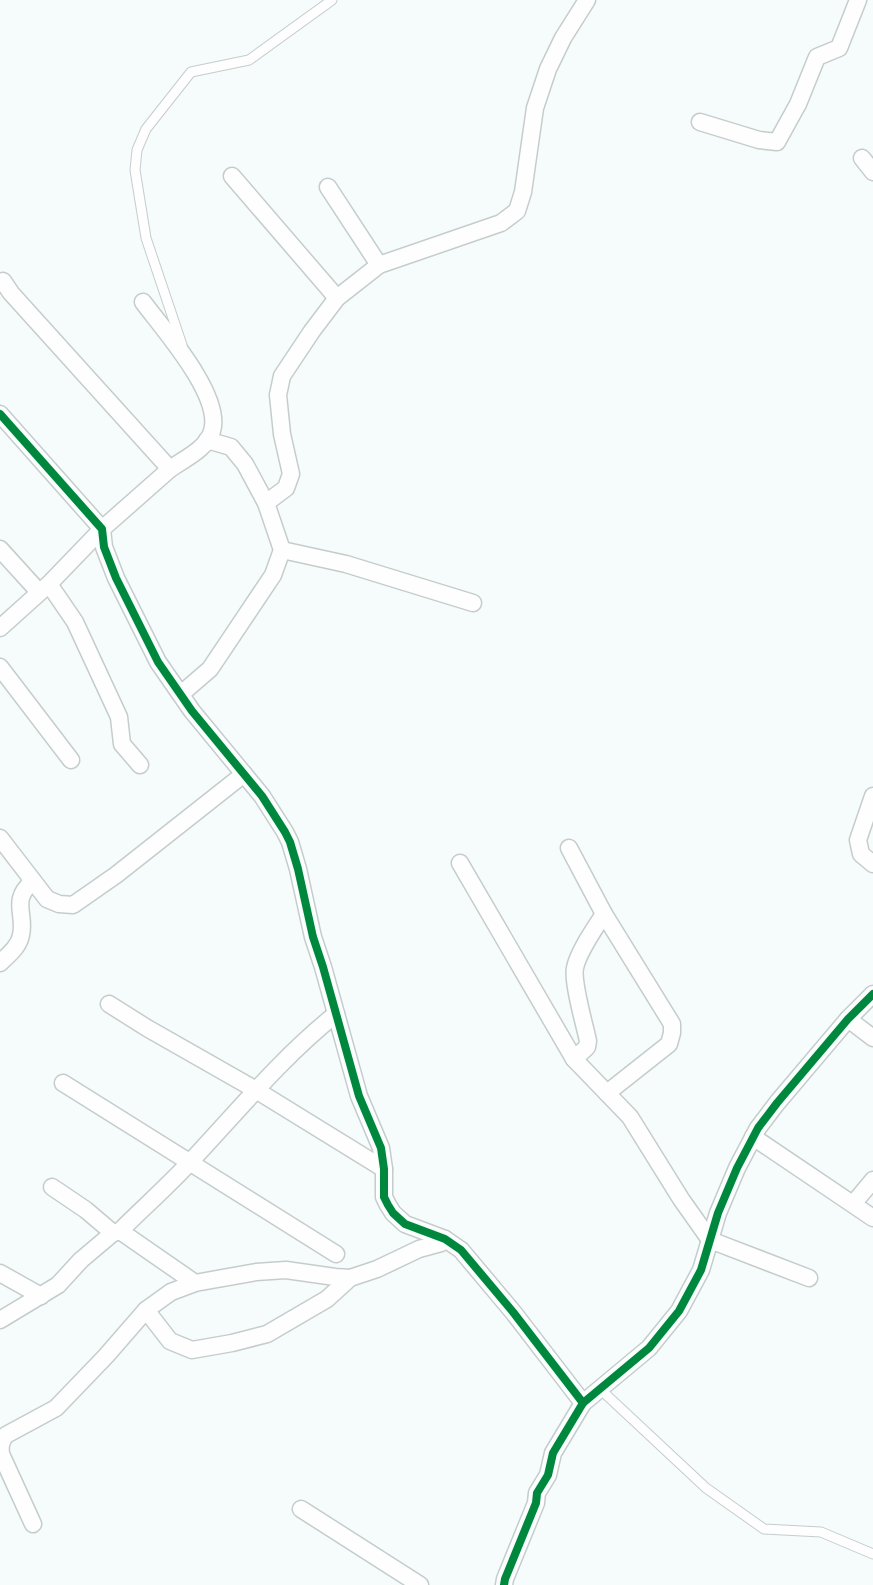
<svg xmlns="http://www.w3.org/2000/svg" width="873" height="1585" font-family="'Times New Roman',serif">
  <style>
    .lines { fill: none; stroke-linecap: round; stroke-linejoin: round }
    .lane-casing { stroke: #c5cdcc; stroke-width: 11 }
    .street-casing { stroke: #c5cdcc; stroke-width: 19 }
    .lane { stroke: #fefefe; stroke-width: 9 }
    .street { stroke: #fefefe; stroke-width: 16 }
    .cycleway-casing { stroke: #f3fefc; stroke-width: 11 }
    .cycleway { stroke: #00873e; stroke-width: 8 }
  </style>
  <rect width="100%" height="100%" fill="#f6fbfb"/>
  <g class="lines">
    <defs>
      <g id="lane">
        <path d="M 182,345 L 146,238 L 135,170 L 137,150 L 146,129 L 191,72 L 249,60 L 332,0"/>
        <path d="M 600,1389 L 706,1488 L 764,1529 L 821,1532 L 873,1554"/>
      </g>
      <g id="street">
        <path d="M 700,122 L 759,140 L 777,142 L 798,104 L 817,57 L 839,48 L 858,0"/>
        <path d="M 862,158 L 873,172"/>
        <path d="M 232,176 L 337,298"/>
        <path d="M 328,187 L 379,265"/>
        <path d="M 3,281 L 11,293 L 170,469 C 184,459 207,449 212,431 C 223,396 163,329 143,302"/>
        <path d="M 0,414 L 102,529 L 104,547 L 116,578 L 158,662 L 192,711 L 262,796 L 285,832 L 290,842 L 298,869 L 313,937 L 323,967 L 359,1096 L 381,1148 L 384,1169 L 384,1197 L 388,1205 L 393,1213 L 405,1224 L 445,1239 L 461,1250 L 513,1312 L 583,1403"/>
        <path d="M 266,503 L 286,488 L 291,474 L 282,434 L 278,395 L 282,376 L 312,331 L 337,298 L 379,265 L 501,223 L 517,211 L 523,192 L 535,108 L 548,69 L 563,38 L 587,0"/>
        <path d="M 0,549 L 39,592"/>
        <path d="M 282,550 L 346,564 L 473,603"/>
        <path d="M 49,584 L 75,622 L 119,717 L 122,744 L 140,765"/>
        <path d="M 0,628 L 49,584 L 102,529 L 170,469"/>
        <path d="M 0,667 L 71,760"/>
        <path d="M 181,694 L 210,669 L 273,575 L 282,550 L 266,503 L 245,464 L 231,447 L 207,440"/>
        <path d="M 873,796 L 858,840 L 861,854 L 873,864"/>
        <path d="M 0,838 L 47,899 L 59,904 L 73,905 L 116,875 L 244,774"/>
        <path d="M 569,848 L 604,914 L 672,1024 L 672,1033 L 669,1044 L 607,1093"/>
        <path d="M 460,863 L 574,1059 L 630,1117 L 681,1199 L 710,1240 L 809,1278"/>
        <path d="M 0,963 C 8,955 19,947 21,935 C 26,913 10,901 33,881"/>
        <path d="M 109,1004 L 147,1028 L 256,1090 L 384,1169"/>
        <path d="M 848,1019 L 873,1038"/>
        <path d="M 574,1059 L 587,1047 L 588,1041 C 585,1026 572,982 575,968 C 578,952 595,928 604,914"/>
        <path d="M 63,1083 L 336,1254"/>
        <path d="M 753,1137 L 873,1218"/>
        <path d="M 52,1187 L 86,1210 L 113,1233"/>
        <path d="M 853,1204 L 873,1180"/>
        <path d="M 120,1231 L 195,1283"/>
        <path d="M 0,1273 L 41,1296"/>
        <path d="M 146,1310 L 170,1341 L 192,1350 L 232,1343 L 267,1334 L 327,1299 L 350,1278"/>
        <path d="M 0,1320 L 58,1285 L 81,1260 L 113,1233 L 120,1231 C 143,1208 169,1185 191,1161 C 238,1111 282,1057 336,1014"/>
        <path d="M 301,1509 L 420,1585"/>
        <path d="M 33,1524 L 1,1454 C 0,1446 1,1441 6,1435 L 56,1408 L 106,1356 L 146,1310 L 171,1292 L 195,1283 L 256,1272 L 286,1270 L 335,1277 L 350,1278 L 377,1269 L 419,1249 L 441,1243 L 445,1239"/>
        <path d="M 504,1585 L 505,1579 L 536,1503 L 537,1493 L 548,1475 L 553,1453 L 583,1403 L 649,1348 L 679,1311 L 701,1270 L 718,1213 L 737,1168 L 758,1128 L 777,1103 L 848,1019 L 873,994"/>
      </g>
    </defs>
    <use href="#lane" class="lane-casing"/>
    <use href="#street" class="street-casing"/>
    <use href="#lane" class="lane"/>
    <use href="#street" class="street"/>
    <defs>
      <g id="cycleway">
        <path d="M 0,414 L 102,529 L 104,547 L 116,578 L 158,662 L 192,711 L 262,796 L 285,832 L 290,842 L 298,869 L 313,937 L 323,967 L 359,1096 L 381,1148 L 384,1169 L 384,1197 L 388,1205 L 393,1213 L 405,1224 L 445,1239 L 461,1250 L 513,1312 L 583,1403"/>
        <path d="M 504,1585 L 505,1579 L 536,1503 L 537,1493 L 548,1475 L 553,1453 L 583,1403 L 649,1348 L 679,1311 L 701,1270 L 718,1213 L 737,1168 L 758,1128 L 777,1103 L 848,1019 L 873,994"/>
      </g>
    </defs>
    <use href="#cycleway" class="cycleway-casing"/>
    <use href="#cycleway" class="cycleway"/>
  </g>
</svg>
